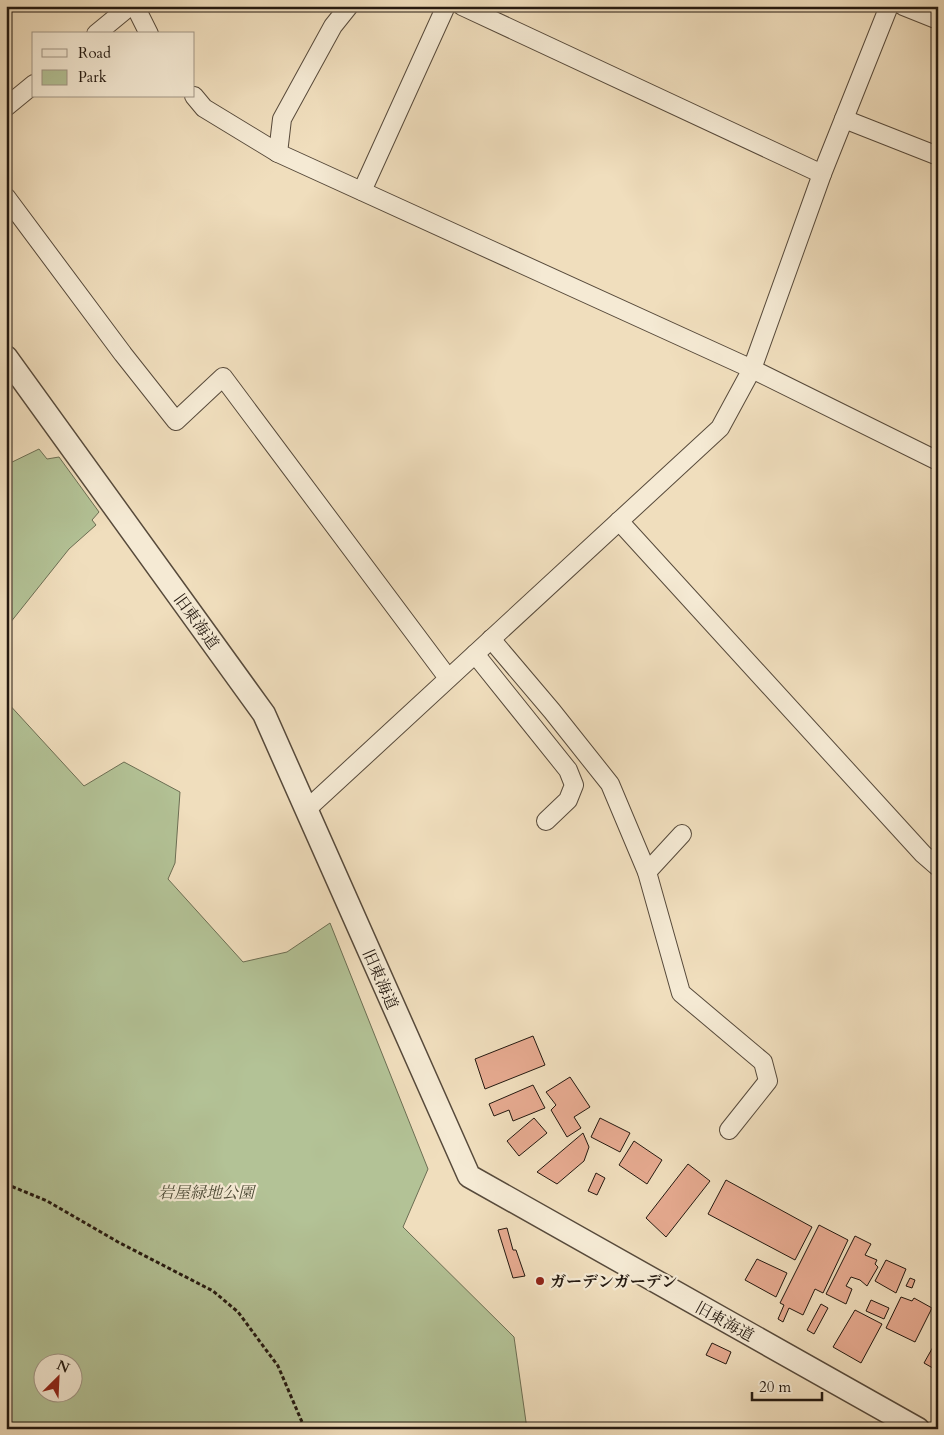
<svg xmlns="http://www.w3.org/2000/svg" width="944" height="1435" font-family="Cardo,'Noto Serif JP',serif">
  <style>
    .green { fill: #b3c296; stroke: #6c6e53; fill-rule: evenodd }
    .building { fill: #e6aa90; stroke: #241910 }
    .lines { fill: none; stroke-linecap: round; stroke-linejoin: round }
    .minor-casing { stroke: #574a3b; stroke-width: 20 }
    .tertiary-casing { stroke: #574a3b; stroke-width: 25 }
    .path { stroke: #241910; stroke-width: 3; stroke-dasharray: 4 2.5; stroke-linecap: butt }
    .minor { stroke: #f5ead4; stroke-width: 18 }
    .tertiary { stroke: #f5ead4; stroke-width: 22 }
    .poi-dot { fill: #8f2418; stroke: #f5ead4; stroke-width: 2 }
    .labels { text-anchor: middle; stroke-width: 4.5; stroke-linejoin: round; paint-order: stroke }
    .street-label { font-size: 16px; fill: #241910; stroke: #f5ead4 }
    .park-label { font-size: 16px; font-style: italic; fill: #4f4c38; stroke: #f5ead4 }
    .poi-label { font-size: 16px; font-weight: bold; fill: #241910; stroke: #f5ead4; text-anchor: start }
  </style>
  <rect width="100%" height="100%" fill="#f0debd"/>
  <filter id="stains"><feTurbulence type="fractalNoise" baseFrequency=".004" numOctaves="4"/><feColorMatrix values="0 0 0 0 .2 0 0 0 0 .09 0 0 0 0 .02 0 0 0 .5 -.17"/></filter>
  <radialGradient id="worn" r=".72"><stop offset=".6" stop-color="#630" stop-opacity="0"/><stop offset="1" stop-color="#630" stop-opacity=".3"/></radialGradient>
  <g class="green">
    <path d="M 39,449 L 47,459 L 59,457 L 99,512 L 92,520 L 96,525 L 69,549 L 6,628 L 6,465 Z"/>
    <path d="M 6,701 L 84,786 L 124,762 L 180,792 L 175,863 L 168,879 L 243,962 L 287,952 L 330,923 L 428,1169 L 403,1227 L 514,1337 L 527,1429 L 6,1429 ZM 42,1362 L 72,1362 L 72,1392 L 42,1392 Z"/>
  </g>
  <g class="building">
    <path d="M 533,1036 L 545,1065 L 485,1089 L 475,1059 Z"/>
    <path d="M 570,1077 L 590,1107 L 574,1117 L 581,1128 L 567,1137 L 551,1110 L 556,1105 L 546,1092 Z"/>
    <path d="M 533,1085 L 545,1108 L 513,1121 L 509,1110 L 494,1116 L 489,1104 Z"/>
    <path d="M 534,1118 L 547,1133 L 519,1156 L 507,1141 Z"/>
    <path d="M 600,1118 L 630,1133 L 620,1152 L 591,1137 Z"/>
    <path d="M 583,1133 L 589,1147 L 584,1161 L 557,1184 L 537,1172 Z"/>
    <path d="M 634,1141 L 662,1160 L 647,1184 L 619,1165 Z"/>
    <path d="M 688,1164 L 710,1181 L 666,1237 L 646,1218 Z"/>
    <path d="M 596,1173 L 605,1178 L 597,1195 L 588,1191 Z"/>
    <path d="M 726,1180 L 812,1227 L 795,1260 L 708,1214 Z"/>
    <path d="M 819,1225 L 848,1240 L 823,1293 L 815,1289 L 803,1315 L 789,1308 L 783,1322 L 778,1319 L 784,1305 L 780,1303 Z"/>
    <path d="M 507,1228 L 513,1250 L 516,1250 L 525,1276 L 513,1278 L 498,1230 Z"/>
    <path d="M 855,1236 L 871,1244 L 865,1255 L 877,1260 L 875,1264 L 878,1267 L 867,1286 L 860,1280 L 851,1277 L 846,1286 L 852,1289 L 846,1304 L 826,1294 Z"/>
    <path d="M 757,1259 L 787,1273 L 776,1297 L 745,1280 Z"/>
    <path d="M 886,1260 L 906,1269 L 896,1293 L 875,1281 Z"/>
    <path d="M 910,1278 L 915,1280 L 912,1288 L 906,1286 Z"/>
    <path d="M 901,1297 L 912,1301 L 914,1298 L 932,1308 L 915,1342 L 886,1328 Z"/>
    <path d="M 871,1300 L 889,1308 L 884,1319 L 866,1311 Z"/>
    <path d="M 821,1304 L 828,1308 L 814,1334 L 807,1330 Z"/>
    <path d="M 855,1310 L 882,1324 L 861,1363 L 833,1347 Z"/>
    <path d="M 938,1338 L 938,1371 L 924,1363 Z"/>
    <path d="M 712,1343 L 731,1352 L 726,1364 L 706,1355 Z"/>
  </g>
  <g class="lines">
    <defs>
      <g id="minor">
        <path d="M 135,6 L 149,34"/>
        <path d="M 349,6 L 333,26 L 282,119 L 278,153 L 752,369 L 938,461"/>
        <path d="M 462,6 L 822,174"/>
        <path d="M 903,6 L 938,20"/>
        <path d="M 96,34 L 130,6"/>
        <path d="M 194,96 L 204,108 L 278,153"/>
        <path d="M 6,107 L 34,84"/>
        <path d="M 844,119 L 938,156"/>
        <path d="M 362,191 L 446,6"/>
        <path d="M 6,197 L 123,354 L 176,421 L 223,377 L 448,678"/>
        <path d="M 619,521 L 923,854 L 938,867"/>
        <path d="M 491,639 L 552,711 L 610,784 L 647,872 L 681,993 L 763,1062 L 768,1081 L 729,1130"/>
        <path d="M 475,654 L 568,770 L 574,785 L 568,800 L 546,821"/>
        <path d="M 306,810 L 720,428 L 752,369 L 822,174 L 889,6"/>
        <path d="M 647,872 L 682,834"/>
      </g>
      <path id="tertiary" d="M 6,357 L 264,714 L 469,1176 L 918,1429"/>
    </defs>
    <use href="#minor" class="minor-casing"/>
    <use href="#tertiary" class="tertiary-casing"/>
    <path class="path" d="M 6,1184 L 47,1201 L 118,1242 L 213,1291 L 238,1312 L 278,1366 L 305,1429"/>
    <use href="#minor" class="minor"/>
    <use href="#tertiary" class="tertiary"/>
  </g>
  <circle class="poi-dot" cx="540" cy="1281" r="5"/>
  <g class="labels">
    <g class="street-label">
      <text transform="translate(197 621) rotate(54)" y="6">旧東海道</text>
      <text transform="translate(381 979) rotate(66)" y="6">旧東海道</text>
      <text transform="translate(725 1321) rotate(29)" y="6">旧東海道</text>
    </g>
    <g class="park-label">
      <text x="206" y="1198">岩屋緑地公園</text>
    </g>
    <g class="poi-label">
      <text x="550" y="1287">ガーデンガーデン</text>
    </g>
  </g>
  <rect width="944" height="1435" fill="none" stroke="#f0debd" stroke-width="25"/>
  <rect x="8" y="8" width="929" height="1420" fill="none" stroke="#241910" stroke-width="2.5"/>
  <rect x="12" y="12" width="919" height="1410" fill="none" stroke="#241910"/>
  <rect x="32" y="32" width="162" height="65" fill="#f5ead4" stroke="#a19686"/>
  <rect x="42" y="49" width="25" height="8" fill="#f5ead4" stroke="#a19686"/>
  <text x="78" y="58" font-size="15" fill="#241910">Road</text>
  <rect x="42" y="70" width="25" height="15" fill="#b3c296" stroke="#a19686"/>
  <text x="78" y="82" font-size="15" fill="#241910">Park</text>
  <g transform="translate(58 1378) rotate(24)"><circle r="24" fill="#f5ead4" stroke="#a19686"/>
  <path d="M0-4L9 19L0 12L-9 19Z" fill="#8f2418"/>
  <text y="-8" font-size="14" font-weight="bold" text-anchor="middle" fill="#241910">N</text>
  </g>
  <path d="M752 1392v8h70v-8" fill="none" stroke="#241910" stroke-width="2.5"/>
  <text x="759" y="1392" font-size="15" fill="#241910" stroke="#f5ead4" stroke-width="4" paint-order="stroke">20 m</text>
  <rect width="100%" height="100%" filter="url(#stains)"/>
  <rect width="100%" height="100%" fill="url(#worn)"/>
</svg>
